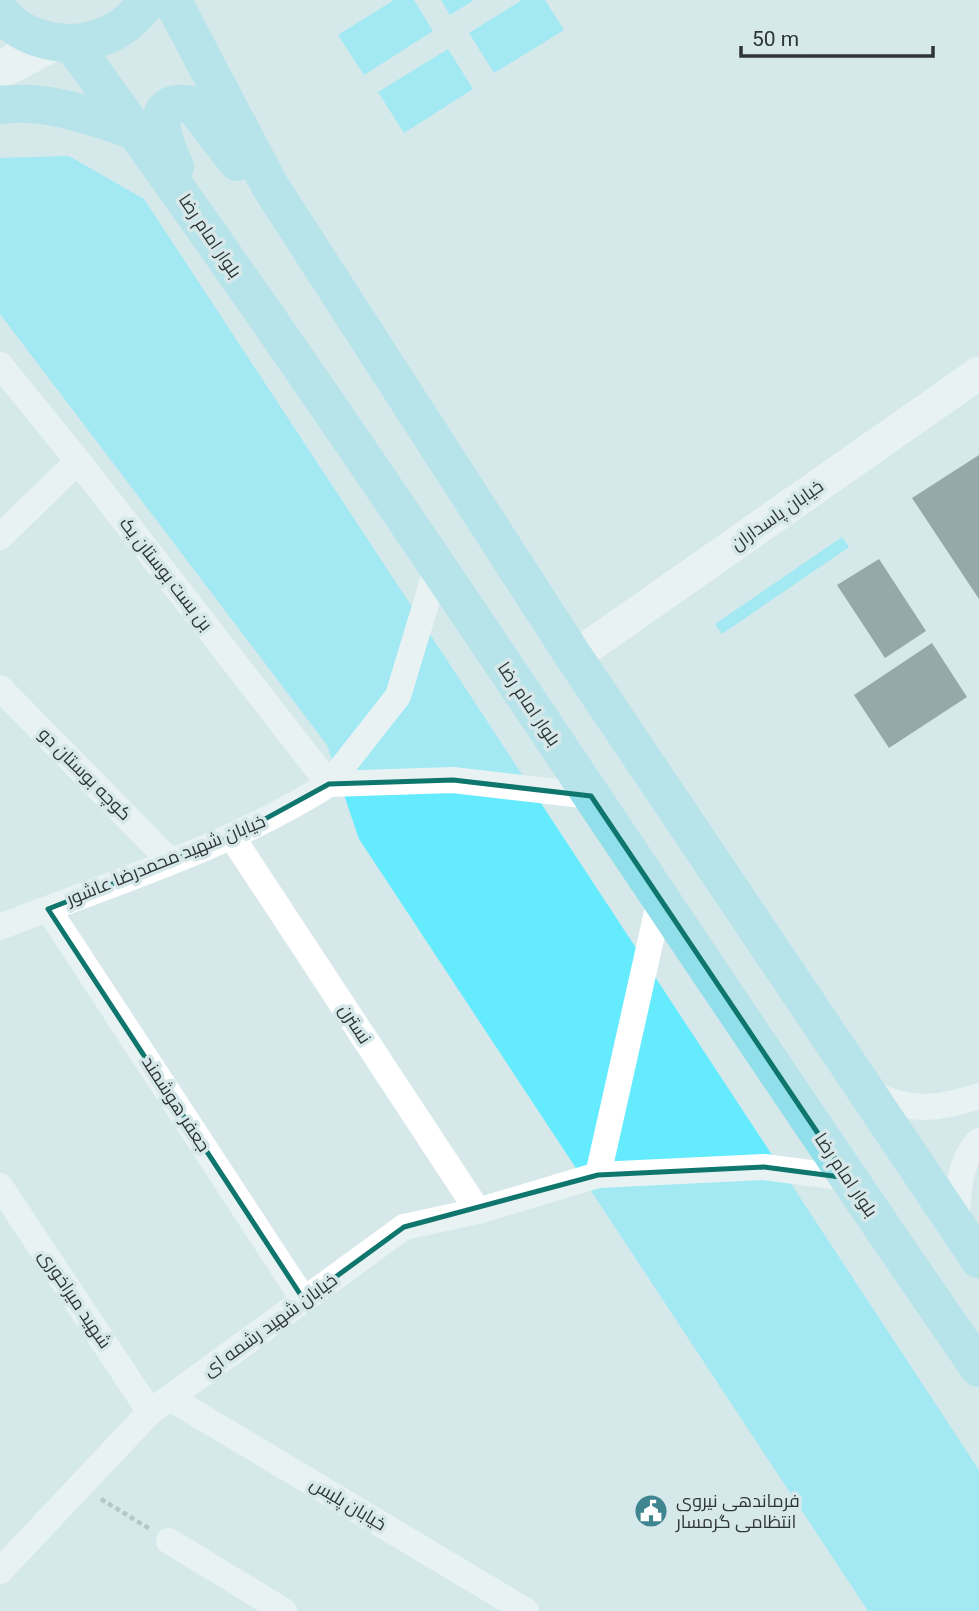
<svg xmlns="http://www.w3.org/2000/svg" width="979" height="1611" font-family="Roboto,Cairo,sans-serif">
  <style>
    .green { fill: #65ebfe }
    .building { fill: #4c5b5e }
    .lines { fill: none; stroke-linecap: round; stroke-linejoin: round }
    .path { stroke: #919fa0; stroke-width: 4.5; stroke-dasharray: 5 3.5; stroke-linecap: butt }
    .minor { stroke: #fff; stroke-width: 26 }
    .tertiary { stroke: #fff; stroke-width: 33 }
    .secondary { stroke: #fff; stroke-width: 38 }
    .primary { stroke: #90dfea; stroke-width: 38 }
    .marked { fill: none; stroke: #0f766e; stroke-width: 5; stroke-linejoin: round }
    .labels { text-anchor: middle; stroke-width: 7; stroke-linejoin: round; paint-order: stroke }
    .street-label { font-size: 18px; fill: #2e3536; stroke: #d6e8ea }
    .poi-label { font-size: 18px; fill: #2e3536; stroke: #d6e8ea; text-anchor: start }
  </style>
  <rect width="100%" height="100%" fill="#d6e8ea"/>
  <g class="green">
    <path d="M 394,0 L 414,0 L 433,31 L 364,75 L 338,35 Z"/>
    <path d="M 441,0 L 474,0 L 450,15 Z"/>
    <path d="M 522,0 L 545,0 L 564,30 L 494,73 L 469,33 Z"/>
    <path d="M 448,49 L 473,89 L 404,133 L 378,92 Z"/>
    <path d="M 69,156 L 144,199 L 979,1470 L 979,1611 L 868,1611 L 359,839 L 327,745 L 0,314 L 0,158 Z"/>
    <path d="M 842,537 L 849,547 L 722,634 L 715,624 Z"/>
  </g>
  <g class="building">
    <path d="M 979,455 L 979,599 L 912,498 Z"/>
    <path d="M 879,559 L 926,631 L 885,658 L 837,585 Z"/>
    <path d="M 932,643 L 967,697 L 889,748 L 854,695 Z"/>
  </g>
  <g class="lines">
    <path class="path" d="M 101,1499 L 150,1529"/>
    <g class="minor">
      <path d="M 0,365 L 78,461 L 329,784 C 230,847 109,884 0,927"/>
      <path d="M 0,537 L 78,461"/>
      <path d="M 437,567 L 398,696 L 329,784 L 453,780 L 591,796"/>
      <path d="M 0,688 L 170,861"/>
      <path d="M 232,837 L 478,1211"/>
      <path d="M 48,909 L 304,1300"/>
      <path d="M 866,1092 C 910,1111 934,1111 979,1096"/>
      <path d="M 598,1175 L 660,899"/>
      <path d="M 0,1186 L 150,1412"/>
      <path d="M 956,1226 C 958,1199 958,1160 979,1141"/>
      <path d="M 170,1398 L 526,1611"/>
      <path d="M 169,1541 L 284,1611"/>
      <path d="M 0,1571 L 150,1412 L 404,1227 L 478,1211 L 598,1175 L 764,1167 L 848,1178"/>
    </g>
    <path class="tertiary" d="M 574,657 L 979,373"/>
    <path class="secondary" d="M 0,70 L 52,43"/>
    <g class="primary">
      <path d="M 172,0 L 270,186 L 574,657 L 979,1259"/>
      <path d="M 0,12 C 9,23 23,33 36,37 C 79,52 122,38 148,0"/>
      <path d="M 73,45 C 388,476 674,929 979,1368"/>
      <path d="M 0,105 C 48,99 91,116 136,131"/>
      <path d="M 175,167 C 164,143 144,95 193,105 L 237,162"/>
    </g>
  </g>
  <path d="M0 0H979V1611H0ZM 453,780 L 591,796 L 848,1178 L 764,1167 L 598,1175 L 404,1227 L 304,1300 L 48,909 L 232,837 L 329,784 Z" fill="#d6e8ea" fill-opacity=".55" fill-rule="evenodd"/>
  <path class="marked" d="M 453,780 L 591,796 L 848,1178 L 764,1167 L 598,1175 L 404,1227 L 304,1300 L 48,909 L 232,837 L 329,784 Z"/>
  <defs>
    <symbol id="civic-disc" viewBox="-11 -11 22 22"><circle r="9.5" fill="#3f8590" stroke="#d6e8ea"/><path d="M-.6-6.5H3V-4.5H.6V-3L4-1V1h2V6H-6V1h2V-1L-.6-3ZM-1.2 2.5V6h2.4V2.5Z" fill="#fff"/></symbol>
  </defs>
  <g fill-rule="evenodd">
    <use href="#civic-disc" x="632" y="1492" width="38" height="38"/>
  </g>
  <g class="labels">
    <g class="street-label">
      <text transform="translate(210 236) rotate(56)" y="6">بلوار امام رضا</text>
      <text transform="translate(777 515) rotate(-35)" y="6">خیابان پاسداران</text>
      <text transform="translate(166 574) rotate(52)" y="6">بن بست بوستان یک</text>
      <text transform="translate(529 704) rotate(56)" y="6">بلوار امام رضا</text>
      <text transform="translate(85 774) rotate(45)" y="6">کوچه بوستان دو</text>
      <text transform="translate(166 860) rotate(-22)" y="6">خیابان شهید محمدرضا عاشور</text>
      <text transform="translate(355 1024) rotate(57)" y="6">نسترن</text>
      <text transform="translate(176 1104) rotate(57)" y="6">جعفر هوشمند</text>
      <text transform="translate(846 1175) rotate(56)" y="6">بلوار امام رضا</text>
      <text transform="translate(75 1299) rotate(56)" y="6">شهید میراخوری</text>
      <text transform="translate(270 1325) rotate(-36)" y="6">خیابان شهید رشمه ای</text>
      <text transform="translate(348 1504) rotate(31)" y="6">خیابان پلیس</text>
    </g>
    <g class="poi-label">
      <text x="676" y="1507">فرماندهی نیروی<tspan x="676" dy="21">انتظامی گرمسار</tspan></text>
    </g>
  </g>
  <path d="M741 46v10h192v-10" fill="none" stroke="#2e3536" stroke-width="3.5"/>
  <text x="752" y="46" font-size="21" fill="#2e3536" stroke="#d6e8ea" stroke-width="5" paint-order="stroke">50 m</text>
</svg>
